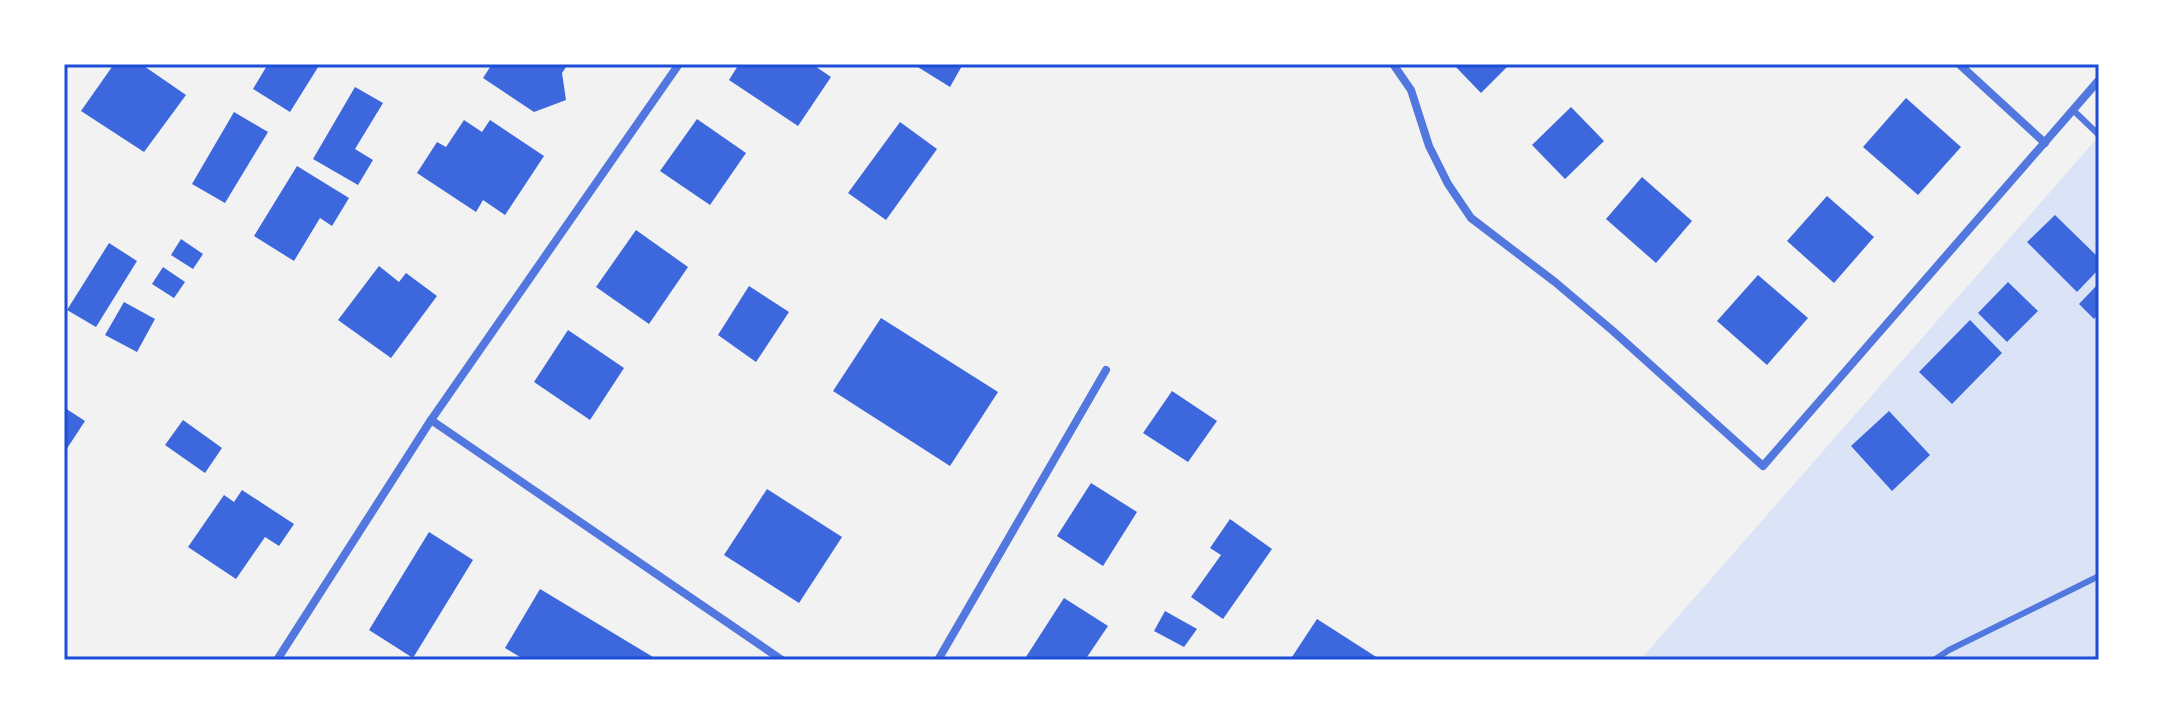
<svg xmlns="http://www.w3.org/2000/svg" width="2163" height="724" font-family="Montserrat,sans-serif">
  <style>
    .green { fill: #dbe4f7 }
    .building { fill: #3d67dc }
    .lines { fill: none; stroke-linecap: round; stroke-linejoin: round }
    .service { stroke: #5277de; stroke-width: 6 }
    .minor { stroke: #5277de; stroke-width: 8 }
    .neatline { fill: none; stroke: #1d4ed8; stroke-width: 3 }
  </style>
  <rect width="100%" height="100%" fill="#f2f2f2"/>
  <path class="green" d="M 2099,136 L 2099,660 L 1640,660 Z"/>
  <g class="building">
    <path d="M 114,64 L 141,64 L 186,95 L 144,152 L 81,111 Z"/>
    <path d="M 268,64 L 320,64 L 290,112 L 253,89 Z"/>
    <path d="M 492,64 L 568,64 L 562,73 L 566,100 L 534,112 L 483,78 Z"/>
    <path d="M 739,64 L 812,64 L 831,77 L 798,126 L 729,80 Z"/>
    <path d="M 913,64 L 963,64 L 950,87 Z"/>
    <path d="M 1453,64 L 1510,64 L 1481,93 Z"/>
    <path d="M 355,87 L 383,103 L 355,149 L 373,160 L 358,185 L 313,159 Z"/>
    <path d="M 1906,98 L 1961,147 L 1918,195 L 1863,147 Z"/>
    <path d="M 1571,107 L 1604,141 L 1565,179 L 1532,145 Z"/>
    <path d="M 234,112 L 268,132 L 225,203 L 192,184 Z"/>
    <path d="M 697,119 L 746,153 L 710,205 L 660,171 Z"/>
    <path d="M 464,120 L 482,132 L 490,120 L 544,156 L 505,215 L 483,200 L 476,212 L 417,173 L 437,142 L 446,147 Z"/>
    <path d="M 900,122 L 937,149 L 886,220 L 848,193 Z"/>
    <path d="M 297,166 L 349,198 L 332,226 L 320,218 L 294,261 L 254,236 Z"/>
    <path d="M 1642,177 L 1692,221 L 1656,263 L 1606,219 Z"/>
    <path d="M 1827,196 L 1874,237 L 1834,283 L 1787,241 Z"/>
    <path d="M 2055,215 L 2099,258 L 2099,269 L 2077,292 L 2027,242 Z"/>
    <path d="M 636,230 L 688,267 L 649,324 L 596,287 Z"/>
    <path d="M 181,239 L 203,254 L 193,269 L 171,255 Z"/>
    <path d="M 109,243 L 137,261 L 96,327 L 67,310 Z"/>
    <path d="M 379,266 L 399,282 L 406,273 L 437,296 L 391,358 L 338,320 Z"/>
    <path d="M 163,267 L 185,282 L 174,298 L 152,284 Z"/>
    <path d="M 1758,275 L 1808,318 L 1767,365 L 1717,321 Z"/>
    <path d="M 2008,282 L 2038,311 L 2007,342 L 1978,313 Z"/>
    <path d="M 2099,283 L 2099,314 L 2094,319 L 2079,304 Z"/>
    <path d="M 749,286 L 789,312 L 756,362 L 718,335 Z"/>
    <path d="M 124,302 L 155,319 L 137,352 L 105,335 Z"/>
    <path d="M 881,318 L 998,392 L 950,466 L 833,391 Z"/>
    <path d="M 1970,320 L 2002,353 L 1952,404 L 1919,372 Z"/>
    <path d="M 568,330 L 624,368 L 590,420 L 534,382 Z"/>
    <path d="M 1172,391 L 1217,421 L 1188,462 L 1143,433 Z"/>
    <path d="M 65,408 L 85,421 L 64,453 L 64,410 Z"/>
    <path d="M 1889,411 L 1930,455 L 1892,491 L 1851,446 Z"/>
    <path d="M 183,420 L 222,448 L 205,473 L 165,445 Z"/>
    <path d="M 1091,483 L 1137,512 L 1103,566 L 1057,536 Z"/>
    <path d="M 767,489 L 842,537 L 799,603 L 724,555 Z"/>
    <path d="M 242,490 L 294,524 L 279,546 L 265,537 L 236,579 L 188,547 L 224,495 L 234,502 Z"/>
    <path d="M 1230,519 L 1272,549 L 1223,619 L 1191,597 L 1221,555 L 1210,548 Z"/>
    <path d="M 429,532 L 473,560 L 413,658 L 369,630 Z"/>
    <path d="M 540,589 L 658,660 L 525,660 L 505,648 Z"/>
    <path d="M 1064,598 L 1108,626 L 1085,660 L 1024,660 Z"/>
    <path d="M 1165,611 L 1197,629 L 1184,647 L 1154,631 Z"/>
    <path d="M 1317,619 L 1381,660 L 1290,660 Z"/>
  </g>
  <g class="lines">
    <g class="service">
      <path d="M 2073,110 L 2099,135"/>
      <path d="M 1934,660 L 1949,650 L 2099,576"/>
    </g>
    <g class="minor">
      <path d="M 1393,64 L 1411,90 L 1429,146 L 1448,184 L 1471,218 L 1555,282 L 1613,331 L 1763,466 L 2099,80"/>
      <path d="M 1959,64 L 2045,143"/>
      <path d="M 431,420 L 782,660"/>
      <path d="M 277,660 L 431,420 L 679,64"/>
      <path d="M 938,660 L 1106,370"/>
    </g>
  </g>
  <rect width="2163" height="724" fill="none" stroke="#ffffff" stroke-width="132"/>
  <rect x="66" y="66" width="2031" height="592" class="neatline"/>
</svg>
